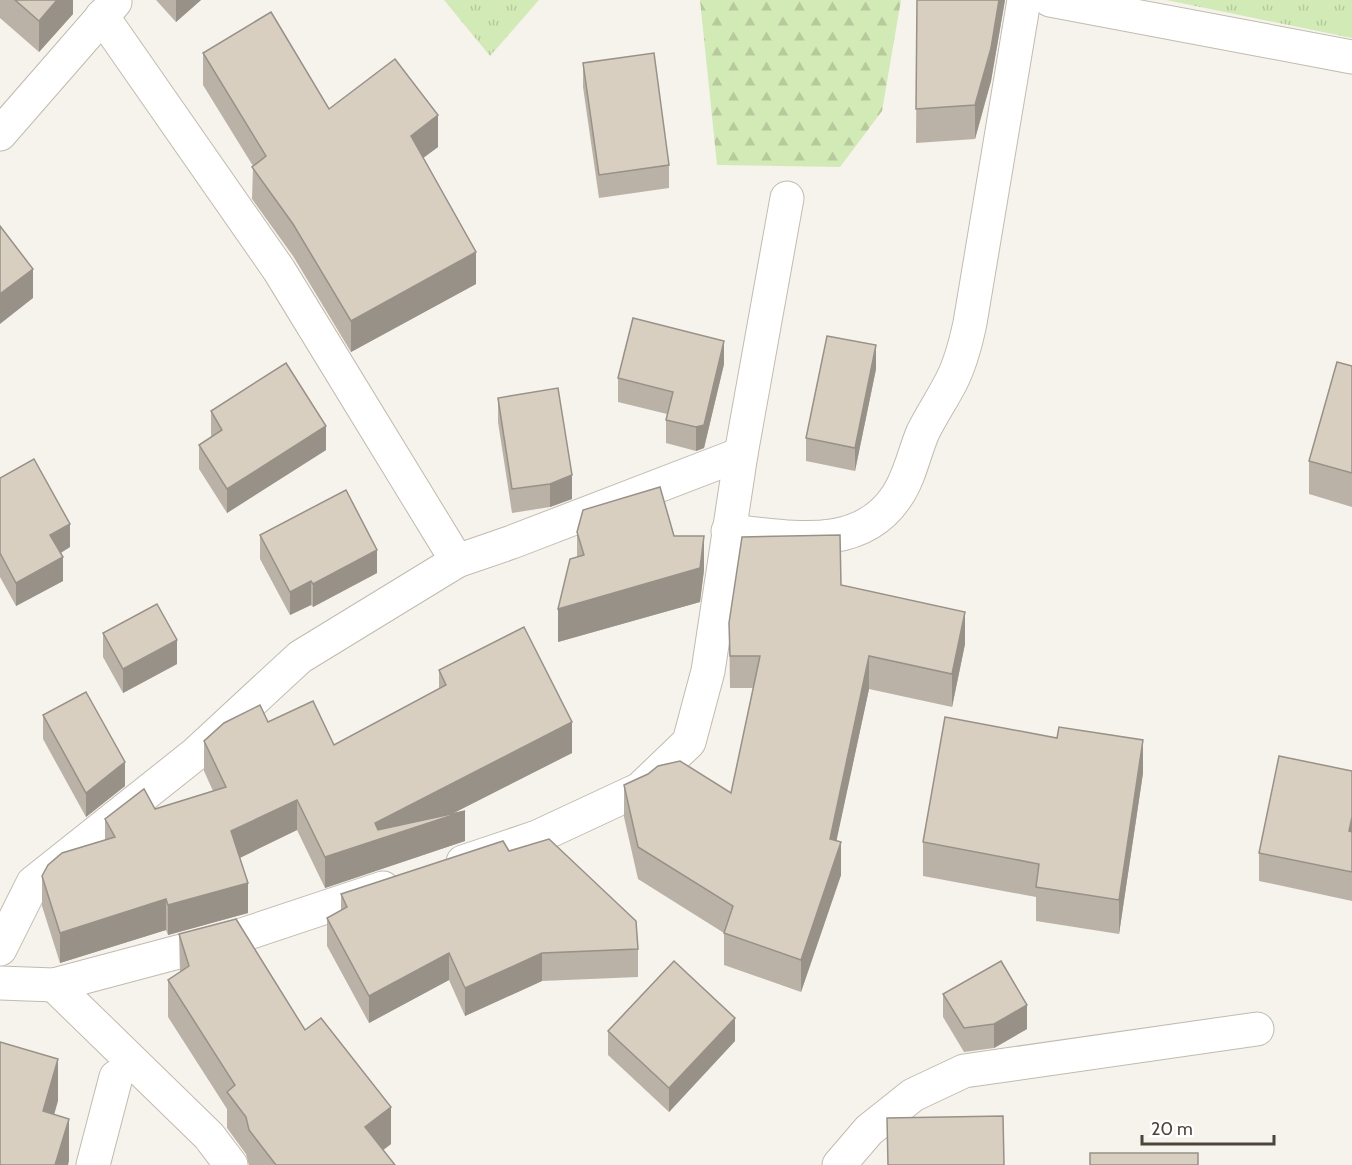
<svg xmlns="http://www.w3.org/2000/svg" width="1352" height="1165" font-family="Cabin,sans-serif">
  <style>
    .grass { fill: url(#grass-tufts) }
    .forest { fill: url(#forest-firs) }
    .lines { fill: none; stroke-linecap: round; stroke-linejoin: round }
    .street-casing { stroke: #c2bbae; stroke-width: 35 }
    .street { stroke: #fff; stroke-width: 33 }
    .wall { fill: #bab2a6 }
    .shaded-wall { fill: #979187 }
    .building { fill: #d8cfc1; stroke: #979187; stroke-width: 1.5 }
  </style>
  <defs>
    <pattern id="grass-tufts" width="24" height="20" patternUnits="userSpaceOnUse" patternTransform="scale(1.5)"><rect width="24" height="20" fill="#d2eab5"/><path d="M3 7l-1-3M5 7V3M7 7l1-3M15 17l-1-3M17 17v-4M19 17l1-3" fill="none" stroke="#b6ca9c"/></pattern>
    <pattern id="forest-firs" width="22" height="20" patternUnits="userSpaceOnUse" patternTransform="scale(1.5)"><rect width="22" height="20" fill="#d2eab5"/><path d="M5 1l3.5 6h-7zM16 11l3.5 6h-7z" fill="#b6ca9c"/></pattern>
  </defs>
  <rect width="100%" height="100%" fill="#f6f3ec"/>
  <g class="grass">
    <path d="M 444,0 L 539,0 L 490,56 Z"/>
    <path d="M 1166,0 L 1352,0 L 1352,38 Z"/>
  </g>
  <path class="forest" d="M 700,0 L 901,0 L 882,111 L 840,167 L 717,165 Z"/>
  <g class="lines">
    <defs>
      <g id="street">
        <path d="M 1050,0 L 1352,57"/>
        <path d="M 102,16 L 279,270 L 457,561"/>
        <path d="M 0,134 L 115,2"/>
        <path d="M 728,531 C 787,536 859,554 897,496 C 910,477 914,453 923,432 C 932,414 943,398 952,380 C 961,362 966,342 970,323 L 1024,0"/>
        <path d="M 463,862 L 537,837 L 640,789 L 689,742 L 708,671 L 741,454 L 787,198"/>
        <path d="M 0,949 L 33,883 L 194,755 L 300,657 L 457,561 L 512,542 L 741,454"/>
        <path d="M 0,983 L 54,985 L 242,935 L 383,888"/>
        <path d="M 54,985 L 209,1136 L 231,1165"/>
        <path d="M 93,1165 L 116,1077"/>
        <path d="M 839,1165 L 869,1130 L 913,1095 L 964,1071 L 1257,1029"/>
      </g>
    </defs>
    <use href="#street" class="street-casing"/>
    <use href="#street" class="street"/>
  </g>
  <g class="wall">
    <path d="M 0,0 L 73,0 L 73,14 L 39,52 L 0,18 Z"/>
    <path d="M 156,0 L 201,0 L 176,22 Z"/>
    <path d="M 917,0 L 1005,0 L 991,81 L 975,139 L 916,143 Z"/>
    <path d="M 203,53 L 329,109 L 438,147 L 423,158 L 476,284 L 351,352 L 293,256 L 252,199 L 253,166 L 203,85 Z"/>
    <path d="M 583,63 L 669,165 L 669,188 L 599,198 L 583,87 Z"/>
    <path d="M 724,364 L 704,448 L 696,451 L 666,443 L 666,420 L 667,414 L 618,402 L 618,378 Z"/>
    <path d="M 1352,366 L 1352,507 L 1309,494 L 1309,461 Z"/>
    <path d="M 876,369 L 855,471 L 806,461 L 806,438 Z"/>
    <path d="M 498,398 L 572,499 L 550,507 L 512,513 L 498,422 Z"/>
    <path d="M 211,411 L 326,450 L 227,513 L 199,469 L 199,445 L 212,437 L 211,435 Z"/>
    <path d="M 0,478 L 70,547 L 61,553 L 63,581 L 16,606 L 0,577 Z"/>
    <path d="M 577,532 L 704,570 L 700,602 L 558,642 L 577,557 Z"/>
    <path d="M 260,535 L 377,573 L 313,607 L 311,605 L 290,615 L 260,559 Z"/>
    <path d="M 841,585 L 965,644 L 952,707 L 869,689 L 836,841 L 841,875 L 801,992 L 724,965 L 724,933 L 638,879 L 624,817 L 624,785 L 731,793 L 753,688 L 730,688 L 729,623 Z"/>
    <path d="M 103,633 L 177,664 L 123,693 L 103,657 Z"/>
    <path d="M 439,670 L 572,753 L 453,813 L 465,841 L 325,888 L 297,830 L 240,858 L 248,913 L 168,935 L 166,930 L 60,963 L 42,906 L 42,876 L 105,840 L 105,819 L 155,809 L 213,791 L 204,771 L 204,741 L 268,722 L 334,745 L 439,689 Z"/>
    <path d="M 43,715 L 125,786 L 86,817 L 43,739 Z"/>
    <path d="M 1057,738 L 1143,773 L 1119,934 L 1036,921 L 1036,897 L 923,876 L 923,842 Z"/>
    <path d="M 1352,771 L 1352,901 L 1259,881 L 1259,853 Z"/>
    <path d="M 509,851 L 638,949 L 638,977 L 542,981 L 465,1016 L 449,980 L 369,1023 L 327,946 L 327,918 L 341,911 L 341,894 Z"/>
    <path d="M 179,934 L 305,1030 L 391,1144 L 383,1150 L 395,1165 L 249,1165 L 246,1154 L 227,1128 L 227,1109 L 168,1017 L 168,980 L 180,973 Z"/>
    <path d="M 943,994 L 1027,1029 L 994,1048 L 964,1052 L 943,1017 Z"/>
    <path d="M 608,1031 L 735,1041 L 669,1112 L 608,1055 Z"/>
  </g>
  <g class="shaded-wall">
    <path d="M 57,0 L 73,0 L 73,14 L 39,52 L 39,21 Z"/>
    <path d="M 176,0 L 201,0 L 176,22 Z"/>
    <path d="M 999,0 L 1005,0 L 991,81 L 975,139 L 975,105 Z"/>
    <path d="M 438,115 L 438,147 L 411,167 L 411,136 Z"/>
    <path d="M 476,252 L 476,284 L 351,352 L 351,321 Z"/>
    <path d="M 33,269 L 33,298 L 0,324 L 0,294 Z"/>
    <path d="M 724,341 L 724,364 L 704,448 L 696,451 L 696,427 Z"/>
    <path d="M 876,345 L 876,369 L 855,471 L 855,448 Z"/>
    <path d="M 326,426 L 326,450 L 227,513 L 227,489 Z"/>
    <path d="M 572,475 L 572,499 L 550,507 L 550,484 Z"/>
    <path d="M 70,524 L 70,547 L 50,559 L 50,535 Z"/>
    <path d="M 704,536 L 704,570 L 700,602 L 558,642 L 558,609 Z"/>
    <path d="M 377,550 L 377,573 L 313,607 L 313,584 Z"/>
    <path d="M 63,557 L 63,581 L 16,606 L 16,583 Z"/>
    <path d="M 311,581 L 311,605 L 290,615 L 290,592 Z"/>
    <path d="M 965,612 L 965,644 L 952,707 L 952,674 Z"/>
    <path d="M 177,640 L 177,664 L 123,693 L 123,669 Z"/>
    <path d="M 869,656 L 869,689 L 830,871 L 830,839 Z"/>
    <path d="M 572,722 L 572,753 L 446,817 L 465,811 L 465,841 L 325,888 L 325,857 L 375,823 Z"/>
    <path d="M 1143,740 L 1143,773 L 1119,934 L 1119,900 Z"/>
    <path d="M 125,762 L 125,786 L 86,817 L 86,793 Z"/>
    <path d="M 297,800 L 297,830 L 231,862 L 231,831 Z"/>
    <path d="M 1352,817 L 1352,845 L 1349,831 Z"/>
    <path d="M 841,842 L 841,875 L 801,992 L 801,960 Z"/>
    <path d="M 248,883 L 248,913 L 168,935 L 168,905 Z"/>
    <path d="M 166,899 L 166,930 L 60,963 L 60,933 Z"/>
    <path d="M 449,953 L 449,980 L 369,1023 L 369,996 Z"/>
    <path d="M 542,953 L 542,981 L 465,1016 L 465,988 Z"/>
    <path d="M 1027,1005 L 1027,1029 L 994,1048 L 994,1024 Z"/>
    <path d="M 735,1018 L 735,1041 L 669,1112 L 669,1088 Z"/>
    <path d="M 58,1059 L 58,1101 L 43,1154 L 43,1111 Z"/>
    <path d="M 391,1107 L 391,1144 L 365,1164 L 365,1127 Z"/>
    <path d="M 69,1119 L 69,1161 L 68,1165 L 55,1165 Z"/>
  </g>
  <g class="building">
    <path d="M 15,0 L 57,0 L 39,21 Z"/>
    <path d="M 917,0 L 999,0 L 991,48 L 975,105 L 916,109 Z"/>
    <path d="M 271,12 L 329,109 L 395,59 L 438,115 L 411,136 L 476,252 L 351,321 L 293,224 L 252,167 L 266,156 L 203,53 Z"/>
    <path d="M 654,53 L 669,165 L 599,175 L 583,63 Z"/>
    <path d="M 0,226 L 33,269 L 0,294 Z"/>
    <path d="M 633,318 L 724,341 L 704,425 L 696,427 L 666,420 L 673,392 L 618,378 Z"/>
    <path d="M 827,336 L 876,345 L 855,448 L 806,438 Z"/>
    <path d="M 1337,362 L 1352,366 L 1352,473 L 1309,461 Z"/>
    <path d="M 286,363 L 326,426 L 227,489 L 199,445 L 222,430 L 211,411 Z"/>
    <path d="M 558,388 L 572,475 L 550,484 L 512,489 L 498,398 Z"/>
    <path d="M 34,459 L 70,524 L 50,535 L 63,557 L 16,583 L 0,553 L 0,478 Z"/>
    <path d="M 660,487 L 674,536 L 704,536 L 700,568 L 558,609 L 570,559 L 584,555 L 577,532 L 583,510 Z"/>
    <path d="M 346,490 L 377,550 L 313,584 L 311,581 L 290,592 L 260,535 Z"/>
    <path d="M 840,535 L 841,585 L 965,612 L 952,674 L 869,656 L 830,839 L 841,842 L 801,960 L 724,933 L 733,906 L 638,847 L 624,785 L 648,774 L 658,766 L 680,761 L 731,793 L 760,656 L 730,656 L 729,623 L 742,537 Z"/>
    <path d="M 157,604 L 177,640 L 123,669 L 103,633 Z"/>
    <path d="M 524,627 L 572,722 L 375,823 L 378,830 L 465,811 L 325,857 L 297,800 L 231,831 L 248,883 L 168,905 L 166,899 L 60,933 L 42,876 L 48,865 L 62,853 L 115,837 L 105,819 L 144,789 L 155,809 L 226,787 L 204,741 L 224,723 L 260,705 L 268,722 L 313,701 L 334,745 L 446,685 L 439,670 Z"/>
    <path d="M 86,692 L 125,762 L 86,793 L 43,715 Z"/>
    <path d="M 945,717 L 1057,738 L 1059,727 L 1143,740 L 1119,900 L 1036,887 L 1039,864 L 923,842 Z"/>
    <path d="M 1279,756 L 1352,771 L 1352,817 L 1349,831 L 1352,832 L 1352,872 L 1259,853 Z"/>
    <path d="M 549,839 L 636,921 L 638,949 L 542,953 L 465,988 L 449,953 L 369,996 L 327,918 L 347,907 L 341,894 L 503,841 L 509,851 Z"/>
    <path d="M 236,919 L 305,1030 L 321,1018 L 391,1107 L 365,1127 L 395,1165 L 276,1165 L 249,1130 L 246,1117 L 227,1092 L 235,1085 L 168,980 L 189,966 L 179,934 Z"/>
    <path d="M 674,961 L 735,1018 L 669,1088 L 608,1031 Z"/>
    <path d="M 1001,961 L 1027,1005 L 994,1024 L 964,1028 L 943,994 Z"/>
    <path d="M 0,1042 L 58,1059 L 43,1111 L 69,1119 L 55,1165 L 0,1165 Z"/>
    <path d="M 1003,1116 L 1004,1165 L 888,1165 L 887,1118 Z"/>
    <rect x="1090" y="1153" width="108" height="12"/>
  </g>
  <path d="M1142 1135v9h132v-9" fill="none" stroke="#4b4439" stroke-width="3"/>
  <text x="1151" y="1135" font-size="18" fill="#4b4439" stroke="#ffffff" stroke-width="4.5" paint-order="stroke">20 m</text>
</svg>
